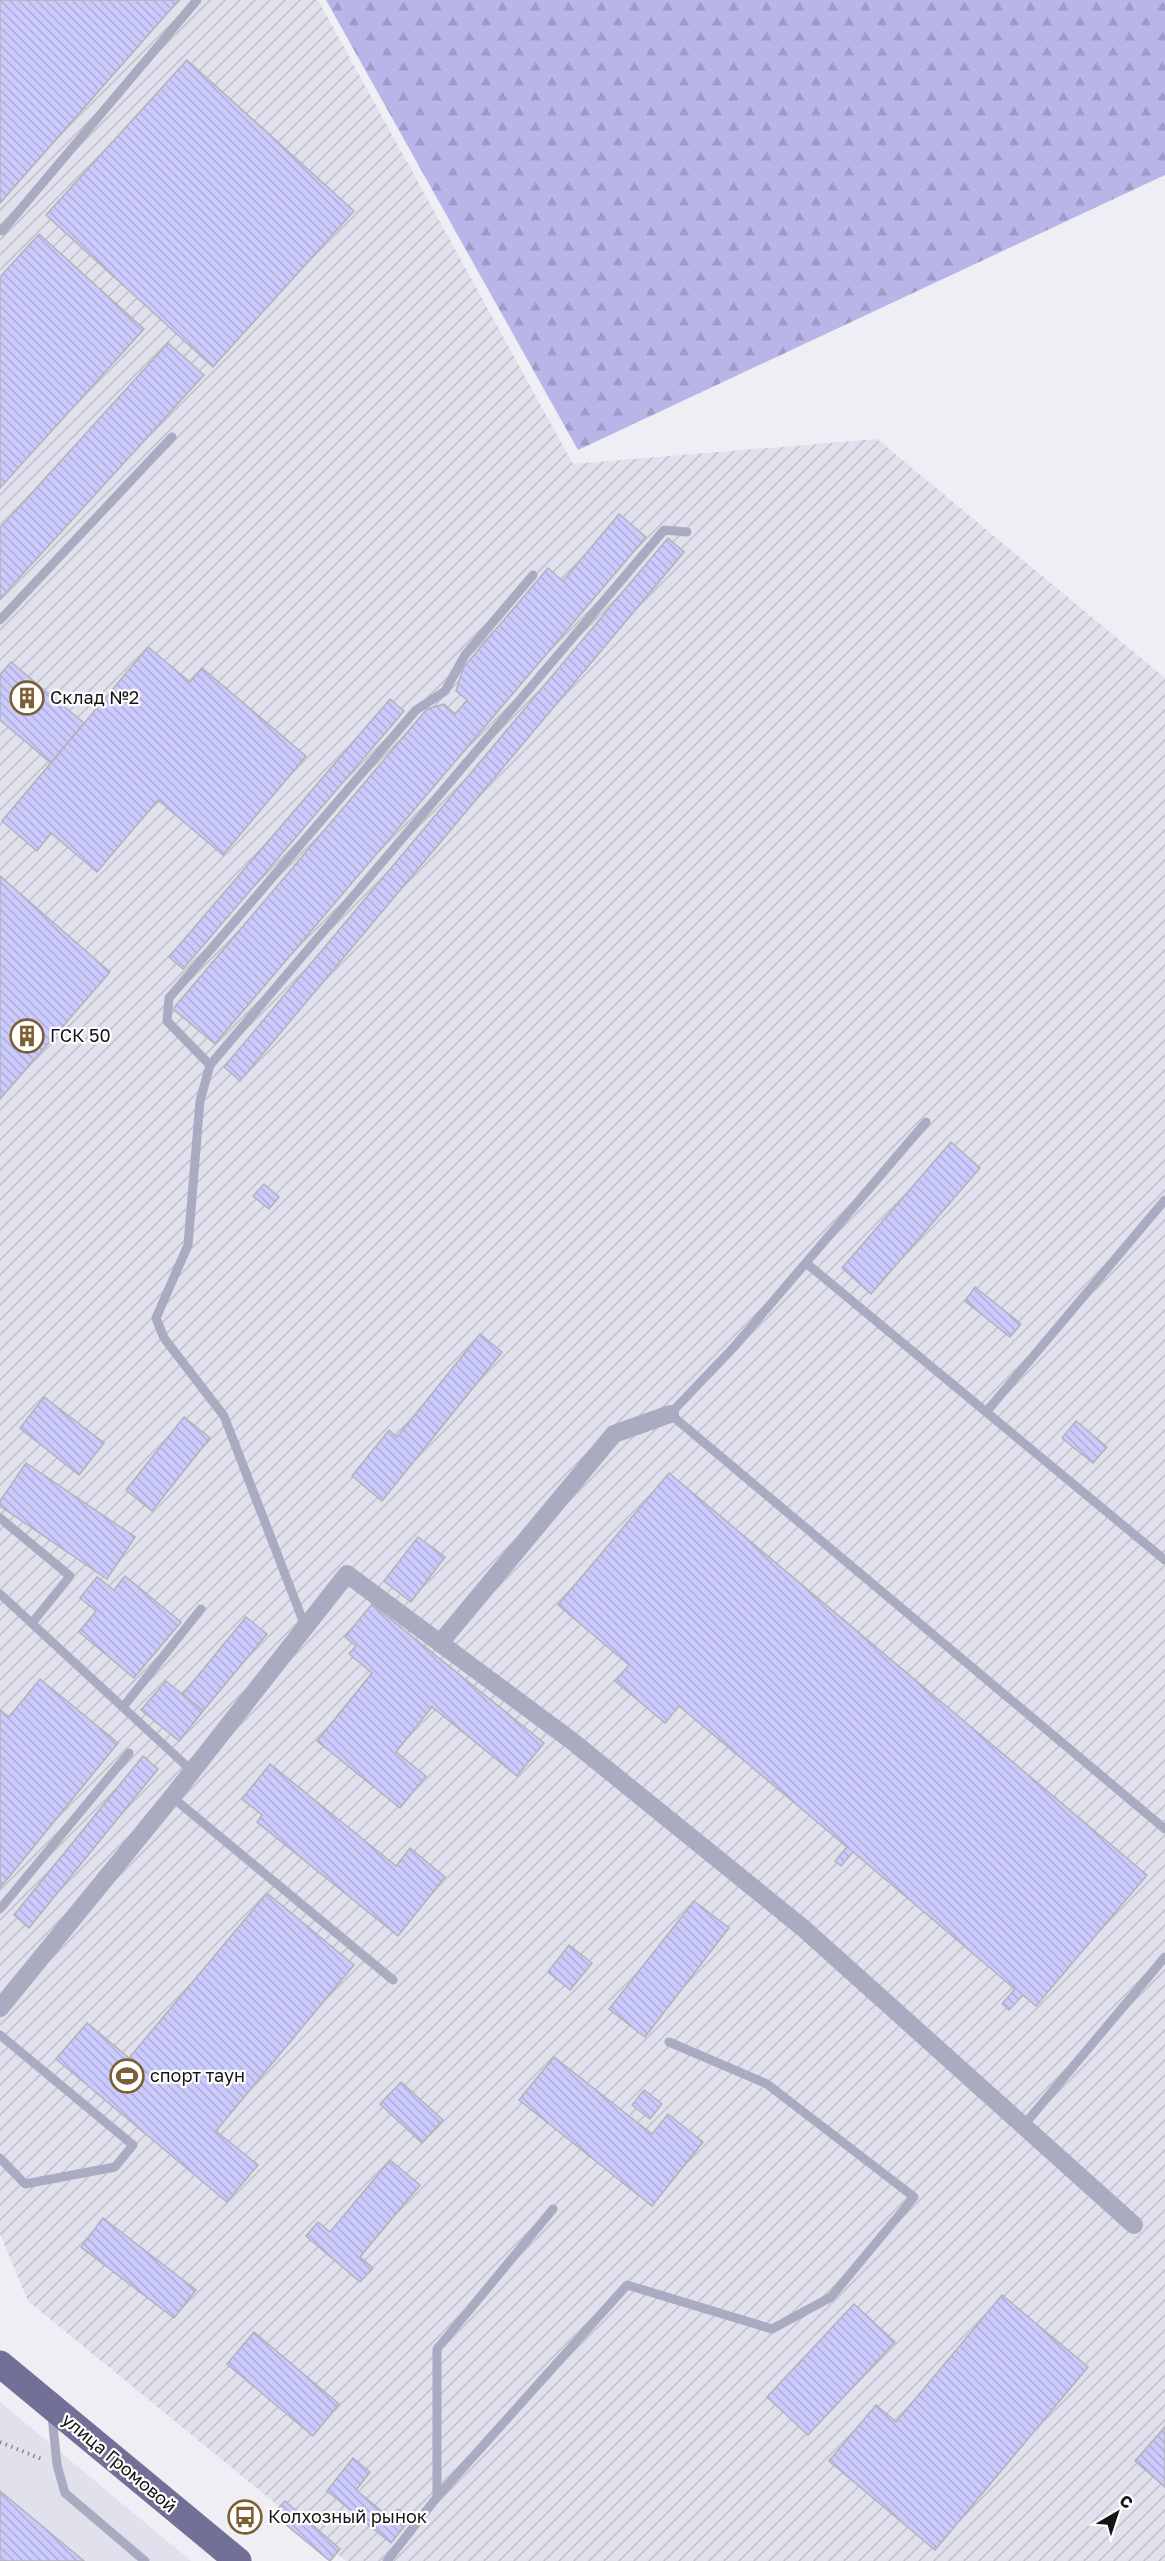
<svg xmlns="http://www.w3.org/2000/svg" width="1165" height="2561" font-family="'Golos Text',sans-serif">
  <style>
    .built { fill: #e1e1ee }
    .industrial { fill: url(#industrial-furrows) }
    .forest { fill: url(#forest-firs) }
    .building { fill: url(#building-back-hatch); stroke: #b2b2b6; stroke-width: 1.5 }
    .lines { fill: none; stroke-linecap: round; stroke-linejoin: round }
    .path { stroke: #8a8a8e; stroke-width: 4; stroke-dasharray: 1.5 4.5; stroke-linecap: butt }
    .lane { stroke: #aaaac0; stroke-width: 9 }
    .street { stroke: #aaaac0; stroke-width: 18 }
    .primary { stroke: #727097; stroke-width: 27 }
    .labels { text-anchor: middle; stroke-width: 4.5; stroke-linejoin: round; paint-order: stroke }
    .poi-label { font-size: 18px; fill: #151516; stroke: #fff; text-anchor: start }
    .street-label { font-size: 18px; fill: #151516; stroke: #fff }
  </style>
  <defs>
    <pattern id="industrial-furrows" width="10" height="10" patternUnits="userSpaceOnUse" patternTransform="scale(1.5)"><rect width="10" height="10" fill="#e1e1ee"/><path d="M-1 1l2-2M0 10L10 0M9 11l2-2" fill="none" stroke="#c0c0cb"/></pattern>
    <pattern id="forest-firs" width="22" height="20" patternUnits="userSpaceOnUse" patternTransform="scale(1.5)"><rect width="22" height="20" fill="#b8b6e8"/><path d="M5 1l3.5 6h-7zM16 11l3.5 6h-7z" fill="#9d9cc6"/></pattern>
    <pattern id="building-back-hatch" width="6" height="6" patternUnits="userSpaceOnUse" patternTransform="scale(1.5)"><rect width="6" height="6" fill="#cbcafd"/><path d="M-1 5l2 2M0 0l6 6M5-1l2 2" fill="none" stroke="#adadd8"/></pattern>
  </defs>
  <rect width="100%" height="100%" fill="#eeeef4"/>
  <path class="built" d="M 0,2402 L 191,2561 L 0,2561 Z"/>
  <path class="industrial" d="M 0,0 L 318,0 L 573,464 L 877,439 L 1165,678 L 1165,2561 L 346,2561 L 28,2301 L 0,2234 Z"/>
  <path class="forest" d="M 326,0 L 1165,0 L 1165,175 L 578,450 Z"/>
  <g class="building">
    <path d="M 0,0 L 179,0 L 0,203 Z"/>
    <path d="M 187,60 L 354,211 L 213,367 L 46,215 Z"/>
    <path d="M 39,234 L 144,329 L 0,488 L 0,277 Z"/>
    <path d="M 168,343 L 204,375 L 0,599 L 0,528 Z"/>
    <path d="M 619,514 L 646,537 L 215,1044 L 173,1009 L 427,709 L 444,704 L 455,714 L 467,700 L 456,691 L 463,668 L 548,568 L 563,581 Z"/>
    <path d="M 668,538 L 684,552 L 240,1081 L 224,1067 Z"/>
    <path d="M 148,647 L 190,682 L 202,668 L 306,756 L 223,855 L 158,800 L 97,872 L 51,833 L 37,851 L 2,821 Z"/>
    <path d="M 11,662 L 84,723 L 51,763 L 0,720 L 0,675 Z"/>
    <path d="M 390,699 L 404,711 L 183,969 L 169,957 Z"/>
    <path d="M 0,876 L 110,972 L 0,1099 Z"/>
    <path d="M 951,1142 L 980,1168 L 871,1294 L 842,1268 Z"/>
    <path d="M 264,1184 L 279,1197 L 269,1209 L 253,1196 Z"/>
    <path d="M 975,1287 L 1021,1324 L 1010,1337 L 965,1301 Z"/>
    <path d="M 480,1334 L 502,1352 L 382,1501 L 352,1476 L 389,1430 L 397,1437 Z"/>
    <path d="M 44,1397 L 104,1443 L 79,1475 L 20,1428 Z"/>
    <path d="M 184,1417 L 210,1438 L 152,1511 L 126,1490 Z"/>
    <path d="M 1076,1421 L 1107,1447 L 1093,1463 L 1062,1438 Z"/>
    <path d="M 26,1463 L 135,1537 L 107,1579 L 0,1506 L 0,1501 Z"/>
    <path d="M 669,1473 L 1147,1875 L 1036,2006 L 1023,1995 L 1009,2010 L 1002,2004 L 1015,1989 L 853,1852 L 841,1866 L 835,1861 L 847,1847 L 679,1706 L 665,1723 L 615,1681 L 629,1665 L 558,1605 Z"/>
    <path d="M 418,1537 L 445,1557 L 411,1602 L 384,1581 Z"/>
    <path d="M 125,1576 L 181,1622 L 134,1678 L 79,1632 L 96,1611 L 80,1598 L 97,1577 L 114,1590 Z"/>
    <path d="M 372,1604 L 544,1743 L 517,1776 L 432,1707 L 396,1752 L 426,1776 L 400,1808 L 317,1741 L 372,1673 L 349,1654 L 356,1646 L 345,1637 Z"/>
    <path d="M 246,1617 L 267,1634 L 203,1711 L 183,1694 Z"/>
    <path d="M 40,1679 L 118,1743 L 0,1888 L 0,1710 L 9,1717 Z"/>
    <path d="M 166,1681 L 203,1711 L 179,1741 L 141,1710 Z"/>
    <path d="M 143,1756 L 158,1769 L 29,1928 L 14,1915 Z"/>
    <path d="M 270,1764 L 396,1866 L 410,1848 L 445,1877 L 398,1936 L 257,1822 L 262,1815 L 242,1799 Z"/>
    <path d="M 267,1893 L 354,1965 L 216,2131 L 258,2165 L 227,2202 L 56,2059 L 87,2023 L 129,2058 Z"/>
    <path d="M 694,1901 L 729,1928 L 645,2037 L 609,2009 Z"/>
    <path d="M 569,1945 L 592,1963 L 570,1990 L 548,1972 Z"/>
    <path d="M 554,2057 L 652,2134 L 668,2114 L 703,2142 L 652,2206 L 519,2100 Z"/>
    <path d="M 401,2082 L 443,2120 L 422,2143 L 380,2104 Z"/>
    <path d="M 644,2090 L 662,2104 L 650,2119 L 632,2105 Z"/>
    <path d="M 390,2160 L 420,2185 L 360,2257 L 373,2268 L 360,2282 L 306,2236 L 318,2222 L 330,2232 Z"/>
    <path d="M 103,2218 L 196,2290 L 174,2318 L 81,2247 Z"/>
    <path d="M 1002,2295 L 1088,2367 L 935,2550 L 829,2461 L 876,2405 L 896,2422 Z"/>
    <path d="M 854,2304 L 895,2342 L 808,2435 L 767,2397 Z"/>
    <path d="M 254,2332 L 339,2404 L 313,2436 L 227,2364 Z"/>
    <path d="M 1165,2427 L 1165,2487 L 1135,2461 Z"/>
    <path d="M 353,2458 L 370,2472 L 356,2490 L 390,2518 L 398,2509 L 410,2519 L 391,2543 L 327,2491 Z"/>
    <path d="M 0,2491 L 84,2561 L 0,2561 Z"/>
    <path d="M 285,2501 L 340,2549 L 330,2561 L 273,2514 Z"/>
  </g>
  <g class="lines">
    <path class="path" d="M 0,2442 L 44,2460"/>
    <g class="lane">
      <path d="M 0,229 L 2,231 L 197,0"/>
      <path d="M 0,620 L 172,437"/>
      <path d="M 210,1065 L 167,1021 L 169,998 L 416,710 L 445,691 L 465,655 L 533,575"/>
      <path d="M 926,1122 L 734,1347 L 670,1414 L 1165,1829"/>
      <path d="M 806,1263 L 1165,1560"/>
      <path d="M 987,1411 L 1165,1200"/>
      <path d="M 0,1518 L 70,1576 L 32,1623"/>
      <path d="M 0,1594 L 192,1771"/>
      <path d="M 305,1626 L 224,1416 L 164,1338 L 156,1318 L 188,1245 L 200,1101 L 210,1065 L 664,530 L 687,532"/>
      <path d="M 123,1707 L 201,1609"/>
      <path d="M 172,1797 L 393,1980"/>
      <path d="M 0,1909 L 129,1753"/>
      <path d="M 0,2035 L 133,2145 L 115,2167 L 25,2184 L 0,2158"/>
      <path d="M 1024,2125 L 1165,1957"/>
      <path d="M 52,2415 L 57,2465 L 65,2493 L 145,2561"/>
      <path d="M 437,2497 L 437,2349 L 553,2209"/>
      <path d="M 387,2561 L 437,2497 L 627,2285 L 772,2329 L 831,2297 L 914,2197 L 767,2084 L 669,2042"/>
    </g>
    <g class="street">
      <path d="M 440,1643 L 614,1434 L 670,1414"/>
      <path d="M 0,2008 L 172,1797 L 347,1574 L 572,1741 L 803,1928 L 1134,2225"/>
    </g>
    <path class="primary" d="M 0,2364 L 238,2561"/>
  </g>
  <defs>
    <symbol id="building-ring" viewBox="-11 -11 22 22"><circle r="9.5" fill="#fff" stroke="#7c5f32" stroke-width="1.5"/><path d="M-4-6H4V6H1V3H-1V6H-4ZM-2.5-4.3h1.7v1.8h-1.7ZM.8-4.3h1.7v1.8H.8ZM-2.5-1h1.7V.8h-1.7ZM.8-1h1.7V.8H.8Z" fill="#7c5f32"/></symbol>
    <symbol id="stadium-ring" viewBox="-11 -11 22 22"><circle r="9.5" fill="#fff" stroke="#7c5f32" stroke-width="1.5"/><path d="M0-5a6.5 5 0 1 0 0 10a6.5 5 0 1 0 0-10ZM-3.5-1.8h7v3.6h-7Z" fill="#7c5f32"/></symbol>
    <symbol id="bus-ring" viewBox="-11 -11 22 22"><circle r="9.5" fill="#fff" stroke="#7c5f32" stroke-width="1.5"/><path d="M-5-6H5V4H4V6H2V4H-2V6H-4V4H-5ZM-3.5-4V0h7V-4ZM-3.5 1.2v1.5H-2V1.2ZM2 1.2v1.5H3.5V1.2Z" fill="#7c5f32"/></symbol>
  </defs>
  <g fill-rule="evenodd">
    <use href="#building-ring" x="8" y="679" width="38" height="38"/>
    <use href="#building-ring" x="8" y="1017" width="38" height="38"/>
    <use href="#stadium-ring" x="108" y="2057" width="38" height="38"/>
    <use href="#bus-ring" x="226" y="2498" width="38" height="38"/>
  </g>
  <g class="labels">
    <g class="poi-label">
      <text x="50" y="704">Склад №2</text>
      <text x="50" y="1042">ГСК 50</text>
      <text x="150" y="2082">спорт таун</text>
      <text x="268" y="2523">Колхозный рынок</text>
    </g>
    <g class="street-label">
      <text transform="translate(119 2463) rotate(40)" y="6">улица Громовой</text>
    </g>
  </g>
  <g transform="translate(1117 2513) rotate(39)" stroke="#ffffff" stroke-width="4.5" paint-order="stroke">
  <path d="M0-4.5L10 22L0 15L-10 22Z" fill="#151516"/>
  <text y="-9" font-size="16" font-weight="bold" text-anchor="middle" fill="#151516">С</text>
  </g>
</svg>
